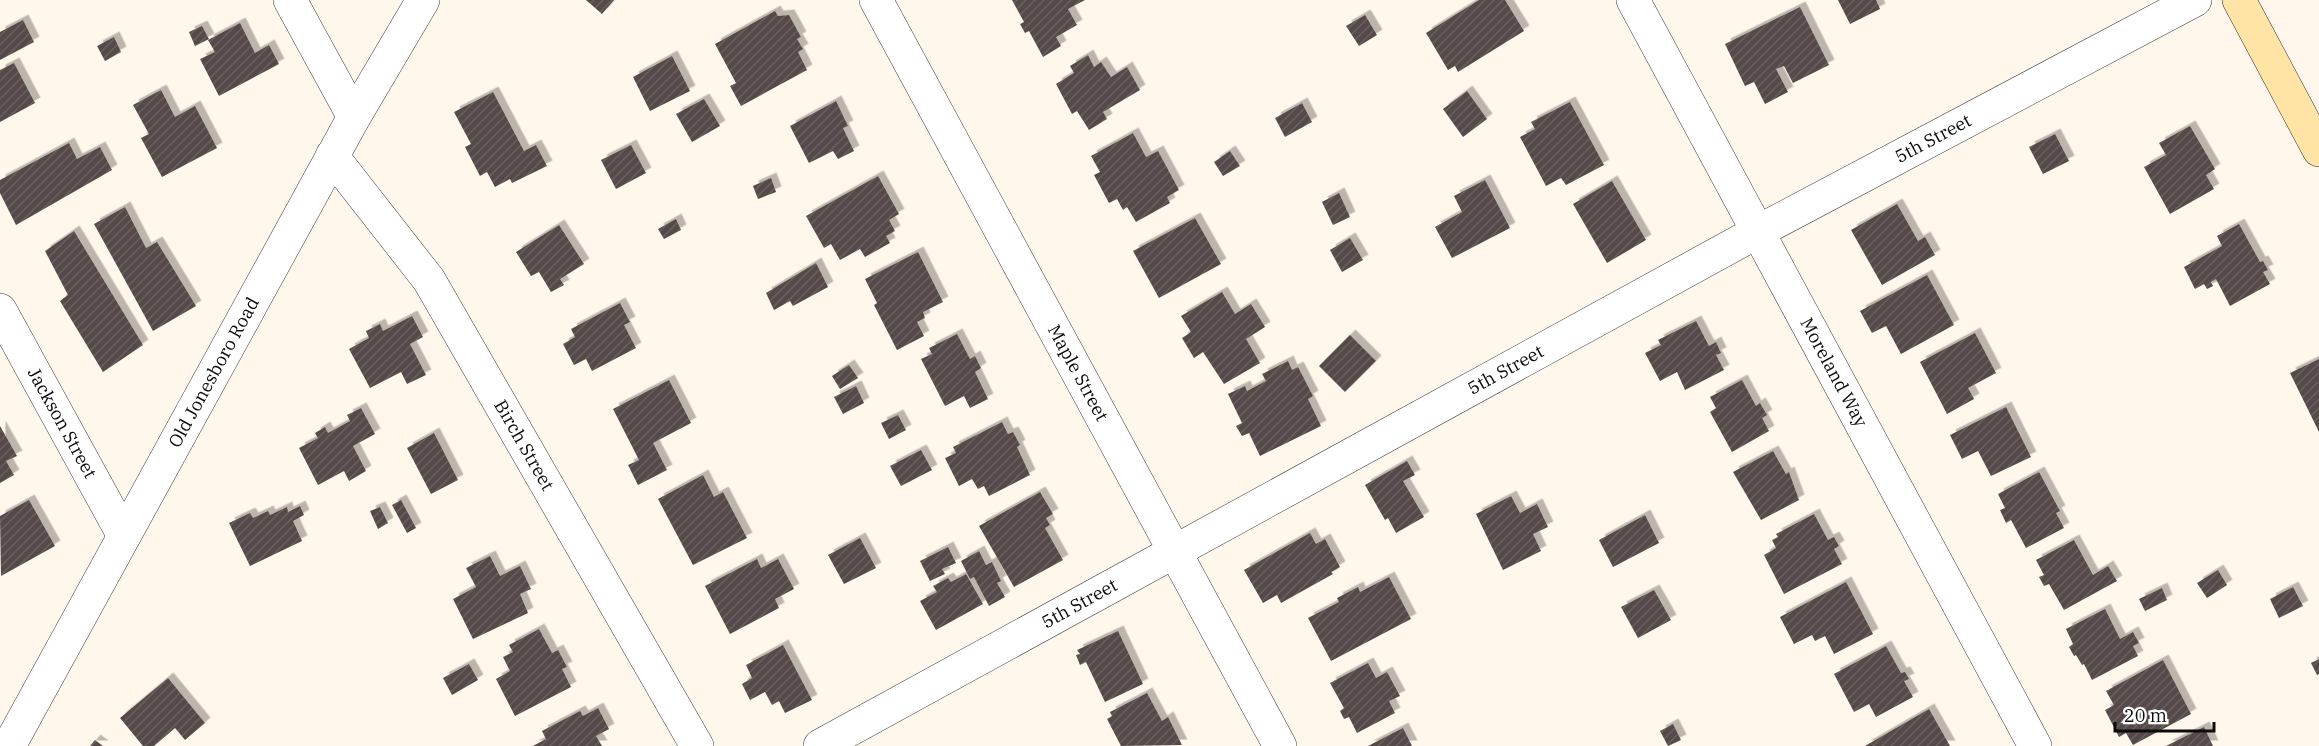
<svg xmlns="http://www.w3.org/2000/svg" width="2319" height="746" font-family="'IBM Plex Serif',serif">
  <style>
    .building { fill: url(#building-hatch); filter: url(#shadow) }
    .lines { fill: none; stroke-linecap: round; stroke-linejoin: round }
    .street-casing { stroke: #3f3f3f; stroke-width: 34 }
    .secondary-casing { stroke: #2e2e2e; stroke-width: 34 }
    .street { stroke: #fff; stroke-width: 33 }
    .secondary { stroke: #ffe4a6; stroke-width: 33 }
    .labels { text-anchor: middle; stroke-width: 6; stroke-linejoin: round; paint-order: stroke }
    .street-label { font-size: 18px; fill: #0c0c0c; stroke: #fff }
  </style>
  <defs>
    <pattern id="building-hatch" width="6" height="6" patternUnits="userSpaceOnUse" patternTransform="scale(1.5)"><rect width="6" height="6" fill="#554a48"/><path d="M-1 1l2-2M0 6l6-6M5 7l2-2" fill="none" stroke="#68605e"/></pattern>
    <filter id="shadow"><feDropShadow dx="5.5" dy="-5.5" stdDeviation="0" flood-color="#0004"/></filter>
  </defs>
  <rect width="100%" height="100%" fill="#fff7eb"/>
  <g class="building">
    <path d="M 586,0 L 614,0 L 602,14 Z"/>
    <path d="M 1012,0 L 1085,0 L 1068,9 L 1077,25 L 1056,37 L 1061,46 L 1043,57 L 1029,31 L 1025,33 L 1020,24 L 1024,22 Z"/>
    <path d="M 1479,0 L 1505,0 L 1524,31 L 1458,72 L 1455,66 L 1448,70 L 1426,33 Z"/>
    <path d="M 1838,0 L 1876,0 L 1880,9 L 1850,24 Z"/>
    <path d="M 1800,7 L 1829,65 L 1793,83 L 1784,66 L 1776,69 L 1788,92 L 1765,104 L 1754,82 L 1745,86 L 1725,44 Z"/>
    <path d="M 775,11 L 778,16 L 789,15 L 801,37 L 797,39 L 803,49 L 798,52 L 807,70 L 741,106 L 730,86 L 736,83 L 715,44 Z"/>
    <path d="M 1365,15 L 1377,35 L 1359,46 L 1346,26 Z"/>
    <path d="M 23,20 L 34,42 L 0,60 L 0,32 Z"/>
    <path d="M 240,23 L 255,53 L 269,45 L 279,64 L 219,96 L 200,59 L 215,52 L 208,40 Z"/>
    <path d="M 202,26 L 209,39 L 195,46 L 189,32 Z"/>
    <path d="M 114,37 L 121,52 L 105,61 L 97,46 Z"/>
    <path d="M 1088,55 L 1094,67 L 1101,62 L 1111,77 L 1127,67 L 1140,90 L 1103,112 L 1107,119 L 1089,130 L 1077,111 L 1072,114 L 1056,84 L 1074,73 L 1070,66 Z"/>
    <path d="M 672,56 L 690,91 L 650,111 L 633,77 Z"/>
    <path d="M 14,63 L 35,103 L 0,122 L 0,70 Z"/>
    <path d="M 161,90 L 175,117 L 195,106 L 217,148 L 162,177 L 141,138 L 149,134 L 133,105 Z"/>
    <path d="M 1467,91 L 1487,119 L 1463,137 L 1443,109 Z"/>
    <path d="M 493,92 L 524,151 L 536,145 L 547,166 L 512,183 L 510,179 L 495,187 L 487,172 L 480,176 L 465,147 L 471,144 L 454,112 Z"/>
    <path d="M 704,99 L 720,126 L 692,142 L 676,114 Z"/>
    <path d="M 836,101 L 848,126 L 843,128 L 854,151 L 838,159 L 833,151 L 809,163 L 790,126 Z"/>
    <path d="M 1570,102 L 1604,165 L 1566,185 L 1561,178 L 1546,186 L 1520,137 L 1535,129 L 1531,122 Z"/>
    <path d="M 1302,103 L 1312,122 L 1285,137 L 1275,118 Z"/>
    <path d="M 2190,126 L 2215,169 L 2206,175 L 2214,189 L 2170,214 L 2144,167 L 2166,155 L 2159,143 Z"/>
    <path d="M 1133,133 L 1146,157 L 1158,151 L 1179,190 L 1167,197 L 1170,203 L 1136,222 L 1127,207 L 1123,210 L 1117,199 L 1109,203 L 1094,175 L 1100,172 L 1091,156 Z"/>
    <path d="M 2055,134 L 2069,161 L 2043,174 L 2029,147 Z"/>
    <path d="M 69,143 L 77,159 L 100,147 L 112,170 L 16,225 L 0,193 L 0,180 Z"/>
    <path d="M 631,145 L 646,173 L 616,189 L 601,160 Z"/>
    <path d="M 1230,151 L 1240,166 L 1223,176 L 1214,162 Z"/>
    <path d="M 878,176 L 899,214 L 889,220 L 895,231 L 886,236 L 890,243 L 865,257 L 860,249 L 840,260 L 831,244 L 824,248 L 806,216 Z"/>
    <path d="M 771,178 L 776,192 L 758,199 L 753,186 Z"/>
    <path d="M 1485,180 L 1510,228 L 1452,258 L 1435,227 L 1462,212 L 1454,196 Z"/>
    <path d="M 1612,181 L 1646,240 L 1607,263 L 1573,204 Z"/>
    <path d="M 1339,193 L 1350,217 L 1333,225 L 1322,202 Z"/>
    <path d="M 1897,204 L 1918,241 L 1925,237 L 1935,255 L 1882,285 L 1851,230 Z"/>
    <path d="M 125,207 L 146,248 L 157,242 L 196,306 L 153,331 L 94,224 Z"/>
    <path d="M 1195,218 L 1221,264 L 1159,298 L 1133,251 Z"/>
    <path d="M 676,219 L 681,230 L 664,239 L 658,229 Z"/>
    <path d="M 2239,224 L 2260,262 L 2263,261 L 2268,270 L 2263,272 L 2270,284 L 2230,306 L 2216,279 L 2211,282 L 2213,286 L 2207,289 L 2204,284 L 2195,289 L 2184,267 L 2222,246 L 2217,236 Z"/>
    <path d="M 559,225 L 584,264 L 560,279 L 564,285 L 551,292 L 539,272 L 531,276 L 516,252 Z"/>
    <path d="M 74,231 L 143,345 L 103,372 L 60,301 L 68,295 L 45,251 Z"/>
    <path d="M 1350,238 L 1363,260 L 1342,272 L 1330,250 Z"/>
    <path d="M 918,252 L 943,302 L 923,312 L 925,318 L 917,322 L 924,336 L 897,350 L 874,305 L 877,303 L 865,279 Z"/>
    <path d="M 816,263 L 828,287 L 793,306 L 790,301 L 774,310 L 766,293 Z"/>
    <path d="M 1927,275 L 1954,325 L 1901,354 L 1886,326 L 1872,333 L 1860,311 Z"/>
    <path d="M 1222,292 L 1235,314 L 1251,304 L 1265,327 L 1246,339 L 1260,363 L 1224,384 L 1203,352 L 1194,358 L 1182,338 L 1191,332 L 1181,316 Z"/>
    <path d="M 620,303 L 630,322 L 624,325 L 636,348 L 592,371 L 586,359 L 574,365 L 563,344 L 575,337 L 571,329 Z"/>
    <path d="M 412,316 L 423,337 L 410,344 L 426,375 L 407,384 L 401,372 L 370,388 L 349,349 L 369,338 L 366,331 L 380,324 L 383,331 Z"/>
    <path d="M 1696,321 L 1709,346 L 1716,342 L 1721,353 L 1716,355 L 1724,370 L 1685,390 L 1677,372 L 1660,381 L 1645,353 L 1661,345 L 1658,340 Z"/>
    <path d="M 1975,333 L 1996,373 L 1968,388 L 1974,399 L 1947,414 L 1920,362 Z"/>
    <path d="M 957,334 L 970,359 L 975,356 L 981,368 L 975,372 L 988,399 L 970,408 L 964,396 L 945,406 L 921,359 L 932,354 L 929,348 Z"/>
    <path d="M 1350,335 L 1376,361 L 1345,392 L 1319,366 Z"/>
    <path d="M 2319,359 L 2319,432 L 2290,373 Z"/>
    <path d="M 1288,361 L 1292,370 L 1298,367 L 1313,396 L 1308,399 L 1321,426 L 1260,456 L 1249,433 L 1242,436 L 1236,426 L 1242,423 L 1228,394 L 1245,386 L 1247,391 L 1266,381 L 1262,374 Z"/>
    <path d="M 849,365 L 858,378 L 840,389 L 832,376 Z"/>
    <path d="M 669,380 L 691,423 L 653,443 L 667,470 L 638,485 L 628,465 L 639,460 L 613,409 Z"/>
    <path d="M 1742,380 L 1756,406 L 1760,403 L 1767,415 L 1762,418 L 1769,431 L 1732,452 L 1710,412 L 1716,408 L 1710,397 Z"/>
    <path d="M 856,386 L 864,403 L 843,414 L 834,397 Z"/>
    <path d="M 2006,407 L 2031,457 L 1991,476 L 1978,451 L 1962,459 L 1950,435 Z"/>
    <path d="M 361,408 L 375,434 L 353,446 L 366,471 L 349,481 L 344,471 L 318,485 L 299,448 L 318,438 L 315,433 L 325,427 L 328,433 L 350,421 L 347,415 Z"/>
    <path d="M 898,415 L 906,430 L 889,439 L 881,423 Z"/>
    <path d="M 1002,422 L 1008,434 L 1013,432 L 1020,445 L 1017,447 L 1030,475 L 989,496 L 984,486 L 978,489 L 972,479 L 959,486 L 945,458 L 956,453 L 953,447 Z"/>
    <path d="M 0,426 L 17,456 L 6,461 L 14,475 L 0,483 Z"/>
    <path d="M 434,433 L 458,480 L 431,494 L 407,448 Z"/>
    <path d="M 921,450 L 932,470 L 901,486 L 890,466 Z"/>
    <path d="M 1773,451 L 1786,474 L 1789,472 L 1799,500 L 1761,520 L 1733,472 Z"/>
    <path d="M 1407,461 L 1415,475 L 1403,481 L 1424,517 L 1396,533 L 1388,518 L 1385,520 L 1365,485 Z"/>
    <path d="M 2039,472 L 2060,511 L 2056,513 L 2064,528 L 2026,548 L 2011,520 L 2006,523 L 2000,510 L 2005,508 L 1998,494 Z"/>
    <path d="M 703,475 L 714,497 L 723,492 L 747,538 L 693,565 L 658,499 Z"/>
    <path d="M 1040,492 L 1053,514 L 1046,518 L 1050,525 L 1045,528 L 1063,560 L 1014,587 L 979,526 Z"/>
    <path d="M 1511,496 L 1520,513 L 1537,504 L 1548,527 L 1533,534 L 1541,551 L 1503,570 L 1476,514 Z"/>
    <path d="M 29,500 L 55,546 L 1,576 L 0,516 Z"/>
    <path d="M 401,500 L 416,528 L 407,533 L 392,505 Z"/>
    <path d="M 300,506 L 304,515 L 293,521 L 302,541 L 250,566 L 229,523 L 250,513 L 253,518 L 268,511 L 270,515 L 287,507 L 288,512 Z"/>
    <path d="M 380,507 L 388,523 L 378,529 L 370,511 Z"/>
    <path d="M 1814,514 L 1828,540 L 1834,537 L 1839,546 L 1834,549 L 1842,564 L 1784,594 L 1764,555 L 1776,548 L 1772,540 L 1778,537 L 1776,534 Z"/>
    <path d="M 1645,515 L 1659,543 L 1613,567 L 1599,540 Z"/>
    <path d="M 1310,533 L 1316,544 L 1325,539 L 1340,567 L 1331,572 L 1333,574 L 1281,603 L 1277,595 L 1263,603 L 1244,570 Z"/>
    <path d="M 860,538 L 876,568 L 844,584 L 828,555 Z"/>
    <path d="M 2074,540 L 2093,575 L 2108,566 L 2117,581 L 2064,610 L 2049,584 L 2044,586 L 2039,577 L 2044,575 L 2036,560 Z"/>
    <path d="M 948,547 L 956,563 L 942,569 L 945,574 L 930,581 L 920,561 Z"/>
    <path d="M 979,551 L 986,565 L 992,562 L 1001,581 L 997,583 L 1005,597 L 989,606 L 974,577 L 970,579 L 961,561 Z"/>
    <path d="M 490,556 L 500,576 L 520,566 L 531,589 L 520,594 L 528,613 L 473,639 L 453,599 L 476,587 L 466,568 Z"/>
    <path d="M 757,559 L 761,568 L 778,559 L 794,589 L 775,599 L 779,608 L 730,634 L 705,586 Z"/>
    <path d="M 2218,570 L 2227,585 L 2207,598 L 2197,583 Z"/>
    <path d="M 966,574 L 983,604 L 936,630 L 920,601 L 937,592 L 933,586 L 948,578 L 951,582 Z"/>
    <path d="M 1389,577 L 1411,619 L 1331,661 L 1308,618 L 1339,602 L 1337,598 L 1358,587 L 1360,592 Z"/>
    <path d="M 1846,582 L 1873,634 L 1834,654 L 1825,636 L 1815,641 L 1812,635 L 1794,644 L 1780,617 Z"/>
    <path d="M 2293,587 L 2303,606 L 2279,618 L 2270,599 Z"/>
    <path d="M 2162,588 L 2167,600 L 2145,611 L 2139,599 Z"/>
    <path d="M 1654,590 L 1671,620 L 1638,638 L 1621,607 Z"/>
    <path d="M 2105,609 L 2120,639 L 2133,632 L 2139,643 L 2133,646 L 2138,656 L 2092,680 L 2084,664 L 2082,665 L 2076,655 L 2074,656 L 2069,647 L 2073,644 L 2066,629 Z"/>
    <path d="M 539,629 L 552,653 L 558,650 L 567,667 L 562,669 L 571,687 L 515,716 L 496,679 L 510,671 L 503,657 L 513,652 L 509,645 Z"/>
    <path d="M 1118,631 L 1143,684 L 1105,702 L 1086,662 L 1080,665 L 1076,655 L 1080,654 L 1077,650 Z"/>
    <path d="M 783,645 L 812,700 L 785,713 L 779,701 L 772,705 L 765,692 L 750,700 L 742,684 L 752,678 L 746,665 Z"/>
    <path d="M 1886,646 L 1901,673 L 1905,672 L 1909,679 L 1904,681 L 1913,697 L 1876,717 L 1869,704 L 1854,712 L 1834,674 Z"/>
    <path d="M 2319,659 L 2319,674 L 2317,675 L 2311,663 Z"/>
    <path d="M 2163,660 L 2191,714 L 2133,745 L 2126,733 L 2119,737 L 2105,710 L 2114,705 L 2106,691 Z"/>
    <path d="M 1368,663 L 1376,678 L 1387,672 L 1400,696 L 1389,701 L 1395,713 L 1357,733 L 1349,717 L 1344,719 L 1340,711 L 1344,708 L 1330,683 Z"/>
    <path d="M 469,664 L 478,680 L 452,695 L 443,678 Z"/>
    <path d="M 168,678 L 205,723 L 185,740 L 175,728 L 154,746 L 143,746 L 120,718 Z"/>
    <path d="M 1147,693 L 1162,721 L 1168,717 L 1182,745 L 1121,746 L 1107,719 L 1112,716 L 1110,712 Z"/>
    <path d="M 598,708 L 609,729 L 596,736 L 602,746 L 533,746 L 546,739 L 542,731 L 580,711 L 583,716 Z"/>
    <path d="M 1929,709 L 1950,746 L 1865,746 Z"/>
    <path d="M 1673,724 L 1681,740 L 1668,746 L 1660,731 Z"/>
    <path d="M 2204,727 L 2213,746 L 2166,746 Z"/>
    <path d="M 1403,728 L 1412,746 L 1368,746 Z"/>
    <path d="M 95,740 L 103,746 L 90,746 Z"/>
  </g>
  <g class="lines">
    <defs>
      <g id="street">
        <path d="M 290,0 L 354,117"/>
        <path id="s1" d="M 876,0 L 1280,746"/>
        <path id="s2" d="M 1633,0 L 2035,746"/>
        <path id="s3" d="M 332,156 L 429,280 L 697,746"/>
        <path id="s4" d="M 0,310 L 124,536"/>
        <path id="s5" d="M 9,746 L 354,117 L 423,0"/>
        <path id="s6" d="M 820,746 L 1759,231 L 2195,0"/>
      </g>
      <path id="secondary" d="M 2239,0 L 2319,150"/>
    </defs>
    <use href="#street" class="street-casing"/>
    <use href="#secondary" class="secondary-casing"/>
    <use href="#street" class="street"/>
    <use href="#secondary" class="secondary"/>
  </g>
  <g class="labels">
    <g class="street-label">
      <text dy="6" stroke="none"><textPath href="#s6" startOffset="1268">5th Street</textPath></text>
      <text dy="6" stroke="none"><textPath href="#s6" startOffset="782">5th Street</textPath></text>
      <text dy="6" stroke="none"><textPath href="#s5" startOffset="426">Old Jonesboro Road</textPath></text>
      <text dy="6" stroke="none"><textPath href="#s1" startOffset="424">Maple Street</textPath></text>
      <text dy="6" stroke="none"><textPath href="#s2" startOffset="423">Moreland Way</textPath></text>
      <text dy="6" stroke="none"><textPath href="#s4" startOffset="129">Jackson Street</textPath></text>
      <text dy="6" stroke="none"><textPath href="#s3" startOffset="348">Birch Street</textPath></text>
      <text dy="6" stroke="none"><textPath href="#s6" startOffset="296">5th Street</textPath></text>
    </g>
  </g>
  <path d="M2115 722v9h99v-9" fill="none" stroke="#0c0c0c" stroke-width="3"/>
  <text x="2124" y="722" font-size="18" fill="#0c0c0c" stroke="#ffffff" stroke-width="4.5" paint-order="stroke">20 m</text>
</svg>
